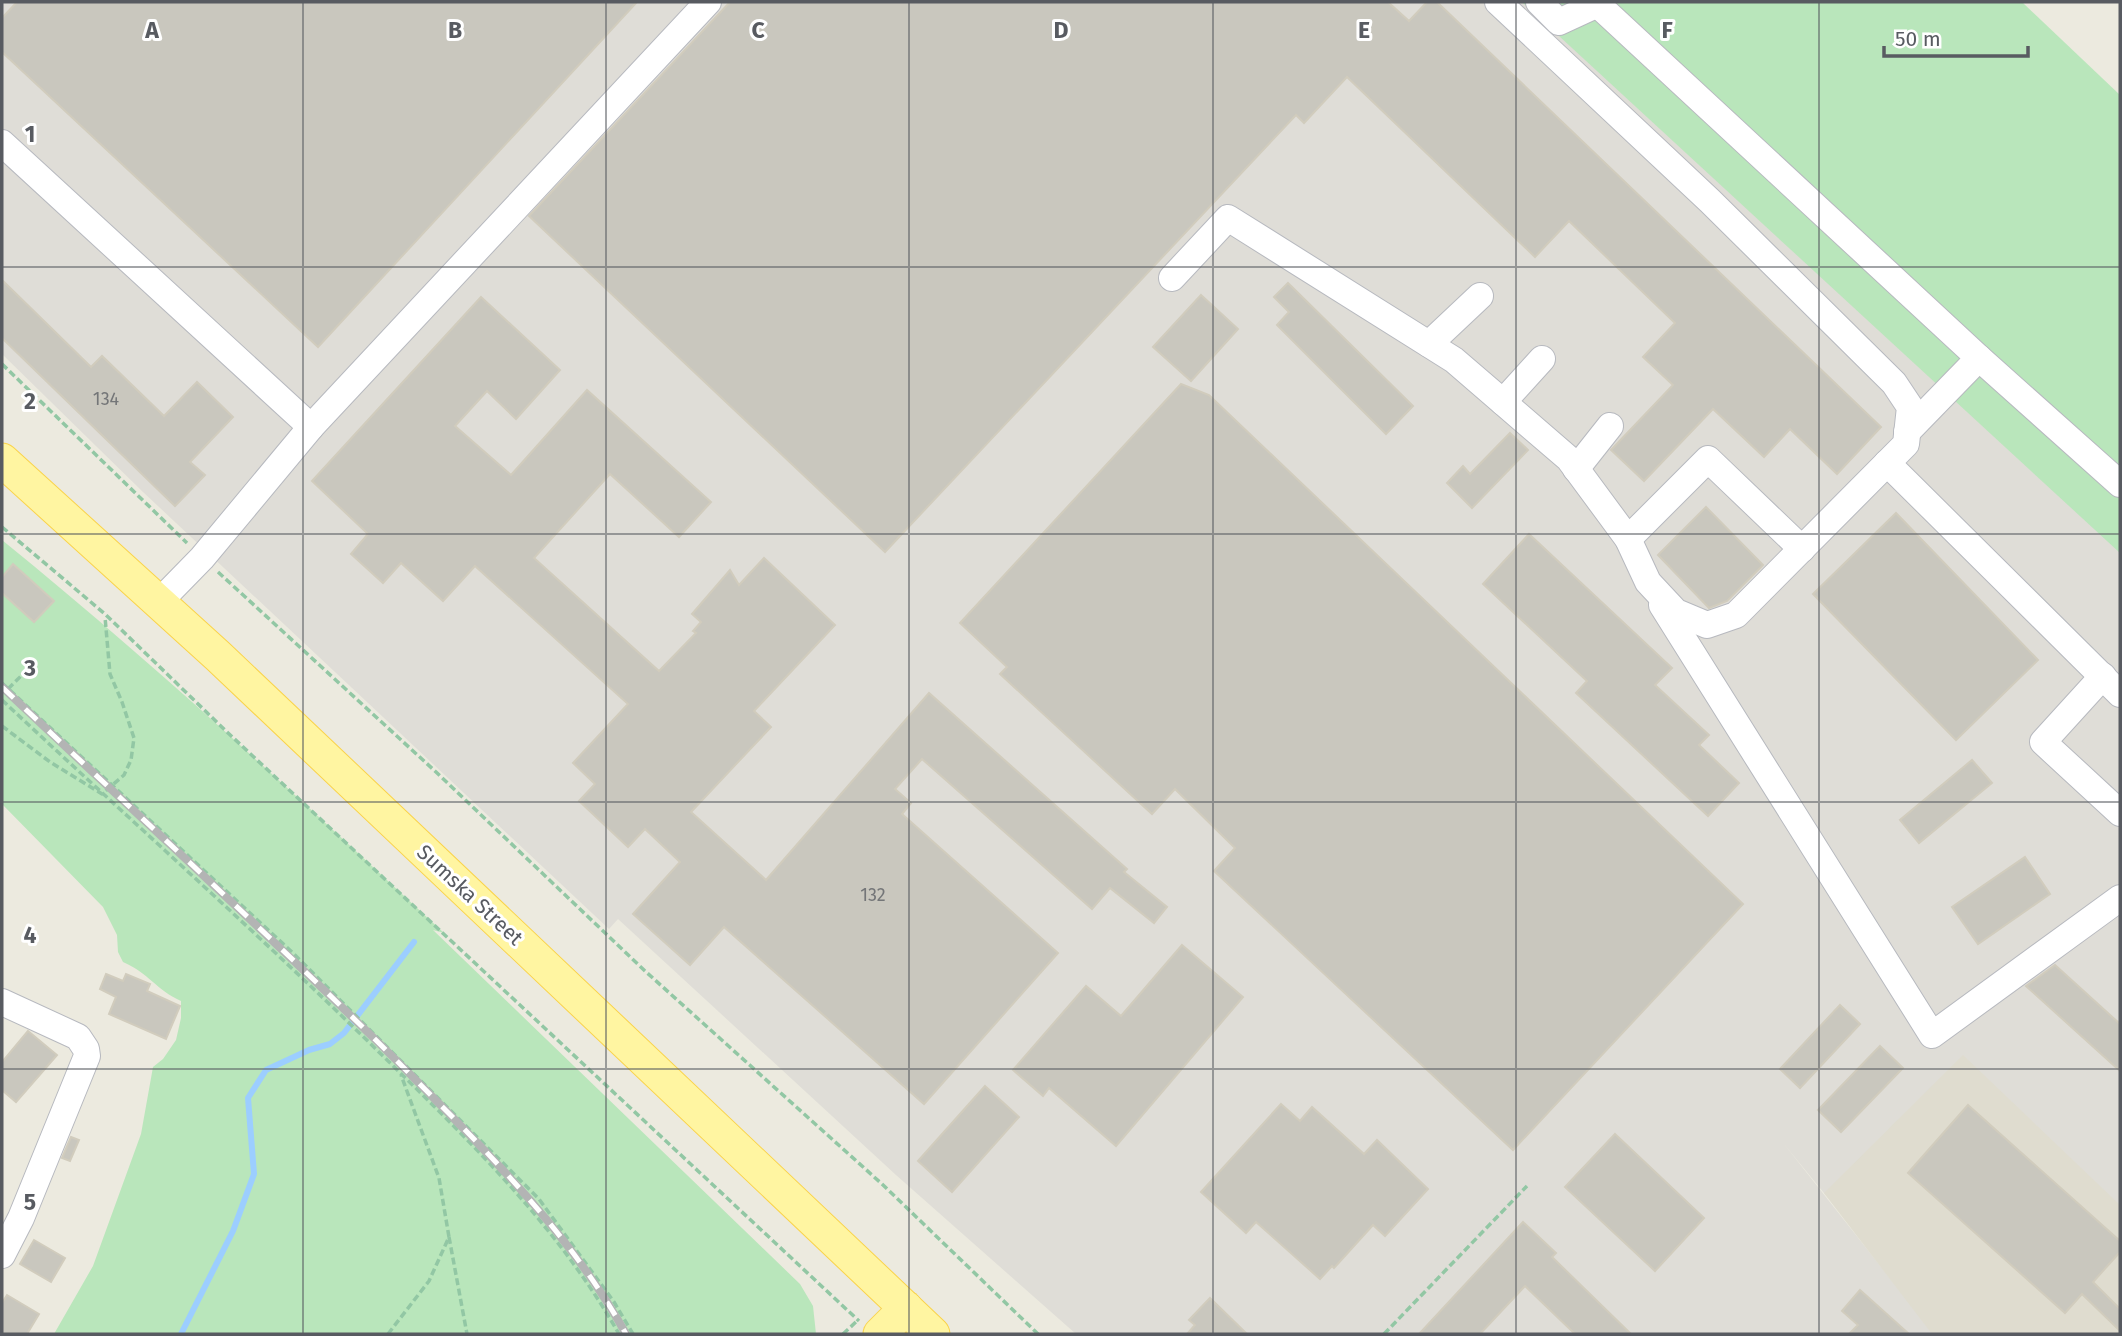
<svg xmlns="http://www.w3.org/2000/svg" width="2122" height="1336" font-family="'Fira Sans',sans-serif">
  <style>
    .industrial { fill: #dfddd7 }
    .education { fill: #dfdccf }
    .green { fill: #b9e6bb }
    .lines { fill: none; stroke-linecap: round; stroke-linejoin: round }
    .stream { stroke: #9cceff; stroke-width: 6 }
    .building { fill: #c9c7be; stroke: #d1ccbd; stroke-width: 2 }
    .minor-casing { stroke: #b7b9bf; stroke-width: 28 }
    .major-casing { stroke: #fad34a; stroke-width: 35 }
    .path { stroke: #92c7a4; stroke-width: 3.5; stroke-dasharray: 7 3.5; stroke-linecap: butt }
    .minor { stroke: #fff; stroke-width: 26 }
    .major { stroke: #fff5a1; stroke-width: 33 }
    .rail-casing { stroke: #b3b4b4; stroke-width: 8 }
    .rail { stroke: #fff; stroke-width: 5; stroke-dasharray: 16; stroke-linecap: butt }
    .grid { fill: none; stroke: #585b61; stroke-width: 2; stroke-opacity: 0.55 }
    .labels { text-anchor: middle; stroke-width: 6; stroke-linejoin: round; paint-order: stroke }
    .number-label { font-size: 18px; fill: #747678 }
    .street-label { font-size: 21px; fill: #585b61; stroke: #fff }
    .grid-label { font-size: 23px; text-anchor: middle; font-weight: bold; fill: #585b61; stroke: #fff; stroke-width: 6; stroke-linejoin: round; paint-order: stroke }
  </style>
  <rect width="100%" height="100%" fill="#eceadf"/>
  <path class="industrial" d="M 2,2 L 1656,2 L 2120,430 L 2120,1334 L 1939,1334 L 1784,1144 L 1934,1334 L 1076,1334 L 896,1175 L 618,919 L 609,929 L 143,492 L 2,354 Z"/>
  <path class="education" d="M 1963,1055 L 2120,1205 L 2120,1334 L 1932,1334 L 1824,1193 Z"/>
  <g class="green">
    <path d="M 1522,2 L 2022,2 L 2120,95 L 2120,553 Z"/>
    <path d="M 2,540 C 155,664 300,799 444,933 L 433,930 L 800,1284 L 813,1306 L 816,1334 L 54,1334 L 93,1266 L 141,1134 L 153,1067 L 163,1059 L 176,1040 L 181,1018 L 181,1001 C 156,990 149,973 123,962 L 118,952 L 117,935 L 103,907 L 2,804 Z"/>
  </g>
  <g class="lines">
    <path class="stream" d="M 181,1334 L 233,1231 L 254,1174 L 248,1098 L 266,1070 L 309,1050 L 330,1044 L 344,1033 L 414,942"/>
  </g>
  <g class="building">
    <path d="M 17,2 L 637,2 L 318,347 L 2,52 L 2,18 Z"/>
    <path d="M 730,2 L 1388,2 L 1409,21 L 1427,2 L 1437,2 L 1881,427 L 1837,474 L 1790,429 L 1764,457 L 1713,409 L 1644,481 L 1611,450 L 1673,385 L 1643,357 L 1675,323 L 1569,221 L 1535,257 L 1347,77 L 1304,123 L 1296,115 L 885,552 L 529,216 Z"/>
    <path d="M 2,280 L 91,367 L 102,356 L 164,416 L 197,382 L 233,417 L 190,462 L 205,475 L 175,506 L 2,338 Z"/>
    <path d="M 1288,283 L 1413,406 L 1386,434 L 1277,325 L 1289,312 L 1274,297 Z"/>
    <path d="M 1201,295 L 1238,329 L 1191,381 L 1153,347 Z"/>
    <path d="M 481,297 L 560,370 L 516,419 L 487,391 L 455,426 L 511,475 L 587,390 L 711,502 L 679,537 L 610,474 L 534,558 L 659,671 L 696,633 L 693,631 L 701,622 L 692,614 L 730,570 L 739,585 L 764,558 L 835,625 L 754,711 L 771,727 L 691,812 L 766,880 L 929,693 L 1127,869 L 1124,872 L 1167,907 L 1154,923 L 1110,888 L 1092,909 L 922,759 L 895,789 L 911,803 L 902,814 L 1058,953 L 924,1104 L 724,927 L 690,965 L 633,914 L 680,862 L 645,829 L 628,847 L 579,801 L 595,784 L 573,763 L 628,704 L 475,566 L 443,601 L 401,563 L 383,583 L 351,554 L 368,534 L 312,481 Z"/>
    <path d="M 1181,384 L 1209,395 L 1743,904 L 1513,1150 L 1214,871 L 1235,848 L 1175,789 L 1152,814 L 1000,674 L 1007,667 L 960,623 Z"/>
    <path d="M 1510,433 L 1528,450 L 1472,508 L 1447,483 L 1463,466 L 1470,474 Z"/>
    <path d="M 1706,507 L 1763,565 L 1727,601 L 1709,608 L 1658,555 Z"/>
    <path d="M 1896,513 L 2038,660 L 1956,740 L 1813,594 Z"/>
    <path d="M 1529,534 L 1672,668 L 1655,685 L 1709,735 L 1699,745 L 1739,783 L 1708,816 L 1576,693 L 1587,681 L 1483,584 Z"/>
    <path d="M 13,564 L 54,601 L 34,622 L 2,593 L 2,577 Z"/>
    <path d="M 1972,760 L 1992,783 L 1919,843 L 1900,820 Z"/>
    <path d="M 2025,857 L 2050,894 L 1978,944 L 1952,907 Z"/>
    <path d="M 1182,945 L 1243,997 L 1116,1146 L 1049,1088 L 1043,1096 L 1013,1070 L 1086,986 L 1121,1016 Z"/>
    <path d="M 2055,965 L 2120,1024 L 2120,1071 L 2026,986 Z"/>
    <path d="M 106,974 L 123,981 L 126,974 L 150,984 L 147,991 L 180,1006 L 166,1039 L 109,1014 L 116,997 L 100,989 Z"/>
    <path d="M 1840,1005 L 1860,1024 L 1800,1088 L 1780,1069 Z"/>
    <path d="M 28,1031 L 57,1055 L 16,1102 L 2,1090 L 2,1062 Z"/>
    <path d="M 1880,1046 L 1903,1068 L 1841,1132 L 1818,1110 Z"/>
    <path d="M 985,1086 L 1019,1117 L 952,1192 L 918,1161 Z"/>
    <path d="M 1281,1104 L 1300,1121 L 1312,1107 L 1364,1154 L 1377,1140 L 1428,1189 L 1385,1236 L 1373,1225 L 1334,1268 L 1332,1266 L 1320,1279 L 1256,1222 L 1246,1233 L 1201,1192 Z"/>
    <path d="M 1968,1105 L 2120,1241 L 2120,1252 L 2093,1282 L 2120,1309 L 2120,1331 L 2082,1294 L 2065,1313 L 1908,1173 Z"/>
    <path d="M 1615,1134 L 1704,1218 L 1655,1271 L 1565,1187 Z"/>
    <path d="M 71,1137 L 79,1140 L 70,1161 L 62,1158 Z"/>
    <path d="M 1523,1222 L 1556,1253 L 1552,1257 L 1631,1334 L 1575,1334 L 1525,1286 L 1480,1334 L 1419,1334 Z"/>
    <path d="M 34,1240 L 65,1258 L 51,1282 L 20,1264 Z"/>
    <path d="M 1860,1290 L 1909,1334 L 1849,1334 L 1858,1325 L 1842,1311 Z"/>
    <path d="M 7,1295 L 39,1314 L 27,1334 L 2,1334 L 2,1303 Z"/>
    <path d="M 1210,1298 L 1247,1334 L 1187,1334 L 1195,1325 L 1189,1320 Z"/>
  </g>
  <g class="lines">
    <defs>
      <g id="minor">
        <path d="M 1539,2 L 1559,22 L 1598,4"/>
        <path d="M 1595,2 L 1979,358 L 2120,484"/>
        <path d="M 2,143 L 311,427 L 202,558 L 159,602"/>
        <path d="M 1172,278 L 1228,218 L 1454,360 L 1569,459 L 1628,539 L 1648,582 L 1676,612 L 1707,625 L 1736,615 L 1906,444 L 1910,407 L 1894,383 L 1710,201 L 1498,2"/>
        <path d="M 1429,344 L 1480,296"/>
        <path d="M 1503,402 L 1542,359"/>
        <path d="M 311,427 L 708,2"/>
        <path d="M 1907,432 L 1979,358"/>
        <path d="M 1887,463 L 2120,694"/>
        <path d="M 1576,469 L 1610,426"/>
        <path d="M 1628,539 L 1708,459 L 1802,549"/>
        <path d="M 1662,605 L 1932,1035 L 2120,898"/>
        <path d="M 2103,676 L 2043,742 L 2120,813"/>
        <path d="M 2,1002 L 78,1037 L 86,1049 L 87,1056 L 21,1218 L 2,1255"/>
      </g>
      <g id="major">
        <path d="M 2,460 L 218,656 L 933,1334"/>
        <path d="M 880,1334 L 906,1308"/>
      </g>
    </defs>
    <use href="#minor" class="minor-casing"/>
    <use href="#major" class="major-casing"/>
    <g class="path">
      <path d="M 2,364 L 187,543"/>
      <path d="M 2,527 L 105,614 L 227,732 L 859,1321"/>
      <path d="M 218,572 L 436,772 L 645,971 L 882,1184 L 1038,1334"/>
      <path d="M 2,683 L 293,953 L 539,1199 L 614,1302 L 633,1334"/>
      <path d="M 8,689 L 23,674"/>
      <path d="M 2,700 C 129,819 260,935 384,1057 C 471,1142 559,1228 619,1334"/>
      <path d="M 2,726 L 50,762 L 102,794 L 124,775 L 131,760 L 134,738 L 122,702 L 110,674 L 105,617"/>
      <path d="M 449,1237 L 467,1334"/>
      <path d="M 388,1334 L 429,1281 L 449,1237 L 439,1178 L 401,1075"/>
      <path d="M 843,1334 L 857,1321"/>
      <path d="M 1384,1334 L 1527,1186"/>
    </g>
    <use href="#minor" class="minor"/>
    <use href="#major" class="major"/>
    <defs>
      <path id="rail" d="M 2,687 C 133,811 267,932 395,1059 C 479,1144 568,1229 626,1334"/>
    </defs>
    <use href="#rail" class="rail-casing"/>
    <use href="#rail" class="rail"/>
  </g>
  <path class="grid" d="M 303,2 L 303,1334M 606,2 L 606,1334M 909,2 L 909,1334M 1213,2 L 1213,1334M 1516,2 L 1516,1334M 1819,2 L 1819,1334M 2,267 L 2120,267M 2,534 L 2120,534M 2,802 L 2120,802M 2,1069 L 2120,1069"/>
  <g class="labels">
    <g class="number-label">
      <text x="106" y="405">134</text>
      <text x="873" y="901">132</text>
    </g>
    <g class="street-label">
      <text transform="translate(470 895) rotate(43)" y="7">Sumska Street</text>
    </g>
  </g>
  <g class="grid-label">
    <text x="152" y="38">A</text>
    <text x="455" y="38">B</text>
    <text x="758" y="38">C</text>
    <text x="1061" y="38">D</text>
    <text x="1364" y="38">E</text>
    <text x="1667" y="38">F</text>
    <text x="30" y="142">1</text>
    <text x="30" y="409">2</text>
    <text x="30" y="676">3</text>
    <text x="30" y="943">4</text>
    <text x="30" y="1210">5</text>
  </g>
  <rect width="2122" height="1336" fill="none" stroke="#585b61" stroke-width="7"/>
  <path d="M1884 46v10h144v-10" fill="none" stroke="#585b61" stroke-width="3.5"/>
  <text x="1895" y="46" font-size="21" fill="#585b61" stroke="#ffffff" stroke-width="5" paint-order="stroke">50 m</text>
</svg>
